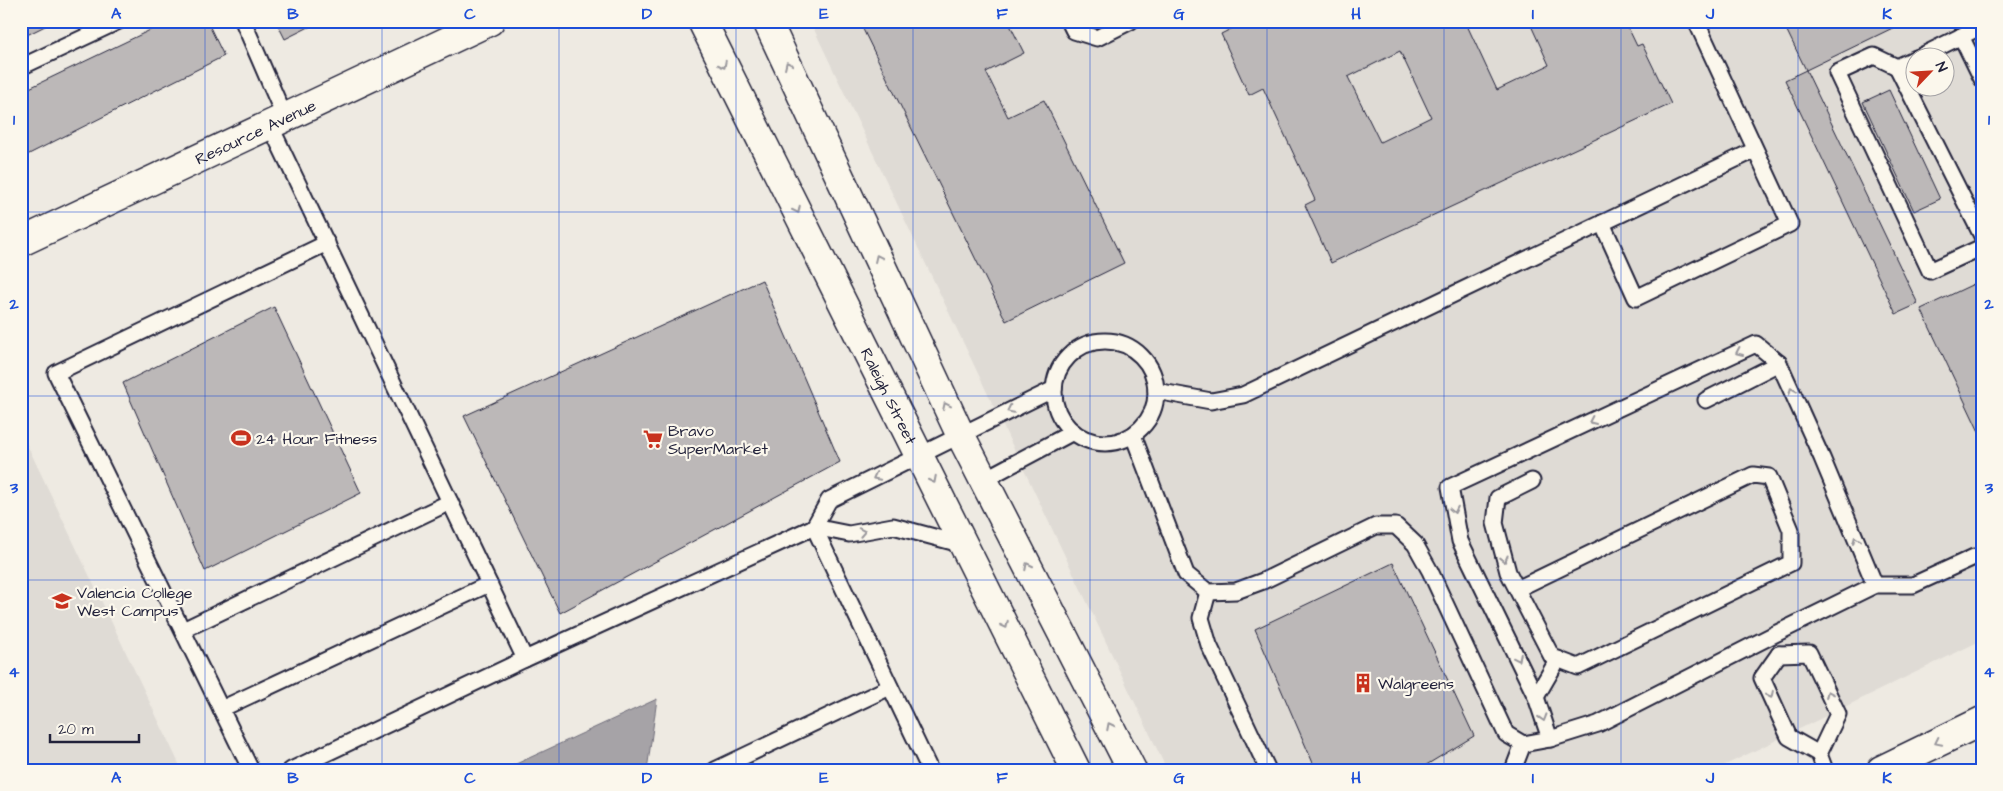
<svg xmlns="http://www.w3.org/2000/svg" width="2003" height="791" font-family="'Architects Daughter',sans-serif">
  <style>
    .built { fill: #dfdbd5; fill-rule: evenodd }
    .water { fill: #a6a3a7; stroke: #716f7c }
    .building { fill: #bcb8b8; stroke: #22223b; fill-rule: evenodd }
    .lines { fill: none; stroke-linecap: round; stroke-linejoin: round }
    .service-casing { stroke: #22223b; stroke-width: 19 }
    .tertiary-casing { stroke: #22223b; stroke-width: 31 }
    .primary-casing { stroke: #22223b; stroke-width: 31 }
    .service { stroke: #fbf7ec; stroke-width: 15 }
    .tertiary { stroke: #fbf7ec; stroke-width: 28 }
    .primary { stroke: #fbf7ec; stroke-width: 28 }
    .oneway { stroke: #99979c }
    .grid { fill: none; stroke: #1d4ed8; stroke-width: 1; stroke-opacity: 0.55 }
    .labels { text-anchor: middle; stroke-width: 4.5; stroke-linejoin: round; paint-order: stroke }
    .street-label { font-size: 16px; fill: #22223b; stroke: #fbf7ec }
    .poi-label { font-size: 16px; fill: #22223b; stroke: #fbf7ec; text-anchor: start }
    .neatline { fill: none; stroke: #1d4ed8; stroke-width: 2 }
    .grid-label { font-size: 16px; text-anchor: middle; font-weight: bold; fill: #1d4ed8 }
  </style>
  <rect width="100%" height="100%" fill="#eeeae2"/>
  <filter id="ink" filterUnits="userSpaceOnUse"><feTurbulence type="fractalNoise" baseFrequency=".02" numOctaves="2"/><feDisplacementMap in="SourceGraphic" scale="10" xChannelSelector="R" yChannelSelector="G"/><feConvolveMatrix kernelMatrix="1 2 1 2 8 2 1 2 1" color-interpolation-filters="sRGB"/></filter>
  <g filter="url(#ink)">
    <g class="built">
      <path d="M 810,21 L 1982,21 L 1982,640 L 1715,770 L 1167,770 ZM 1916,58 L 1946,58 L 1946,88 L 1916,88 Z"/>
      <path d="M 21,432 L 182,770 L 21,770 Z"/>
    </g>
    <path class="water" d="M 657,699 L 647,770 L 503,770 Z"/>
    <g class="building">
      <path d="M 21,21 L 55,21 L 21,38 Z"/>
      <path d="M 169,21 L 207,21 L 224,56 L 21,158 L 21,92 Z"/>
      <path d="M 276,21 L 321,21 L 285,39 Z"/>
      <path d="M 859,21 L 1008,21 L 1024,53 L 986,72 L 1008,117 L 1044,100 L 1124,263 L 1006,321 Z"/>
      <path d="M 1247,21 L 1465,21 L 1497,90 L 1549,65 L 1529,21 L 1625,21 L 1637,46 L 1642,44 L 1671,104 L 1331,263 L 1305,205 L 1315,200 L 1263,88 L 1249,95 L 1221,34 ZM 1400,51 L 1431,117 L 1380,142 L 1348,77 Z"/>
      <path d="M 1807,21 L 1907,21 L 1806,70 L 1918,304 L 1896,314 L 1785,80 L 1806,70 L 1787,31 Z"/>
      <path d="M 1889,90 L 1940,199 L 1914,211 L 1863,102 Z"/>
      <path d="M 762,280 L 840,462 L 560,613 L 464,416 Z"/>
      <path d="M 1982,280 L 1982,438 L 1921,309 Z"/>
      <path d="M 274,307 L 361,493 L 205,571 L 123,383 Z"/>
      <path d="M 1393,563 L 1474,736 L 1418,770 L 1316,770 L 1255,629 Z"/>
    </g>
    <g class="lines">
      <defs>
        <g id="service">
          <path d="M 243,21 L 285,118"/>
          <path d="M 1069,21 L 1074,31 L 1097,38 L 1131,21"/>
          <path d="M 1961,36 L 1982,79"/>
          <path d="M 1916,58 L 1897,67 L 1982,236"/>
          <path d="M 1917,58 L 1982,26"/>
          <path d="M 21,67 L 119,21"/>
          <path d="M 1897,67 L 1874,56 L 1837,73 L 1930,271 L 1982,247"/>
          <path d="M 270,125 L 525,659 L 814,527 L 849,534 L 893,526 L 964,545"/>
          <path d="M 1602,223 L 1636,298 L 1790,224 L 1696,21"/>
          <circle cx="1105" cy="392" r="51"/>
          <path d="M 1156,391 L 1211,401 L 1243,395 L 1755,150"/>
          <path d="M 1706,400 L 1779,363"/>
          <path d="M 1133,435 L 1186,574 L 1208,592 L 1236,591 L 1263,581 L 1376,526 L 1396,526 L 1415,544 L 1430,571 L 1506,734 L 1523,744 L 1550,739 L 1598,724 L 1771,636 L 1875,585 L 1913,585 L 1974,557"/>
          <path d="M 983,480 L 1073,432"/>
          <path d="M 814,527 L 829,500 L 1054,389"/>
          <path d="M 814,527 L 930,770"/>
          <path d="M 1517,589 L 1753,475 L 1769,477 L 1791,530 L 1791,563 L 1578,667 L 1552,657 L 1508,572 L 1495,523 L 1498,498 L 1532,481"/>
          <path d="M 1208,592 L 1201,618 L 1209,645 L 1268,770"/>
          <path d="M 183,630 L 450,502"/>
          <path d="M 1779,654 L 1762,678 L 1789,737 L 1819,754 L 1825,770"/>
          <path d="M 1779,654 L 1809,653 L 1838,714 L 1819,754"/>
          <path d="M 1536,697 L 1558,659"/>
          <path d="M 221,709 L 489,584"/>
          <path d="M 1550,739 L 1536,697 L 1460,541 L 1450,487 L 1756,344 L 1779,363 L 1822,458 L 1875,585"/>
          <path d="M 251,770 L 56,373 L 327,243"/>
          <path d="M 291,770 L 525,659"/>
          <path d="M 715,770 L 890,687"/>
          <path d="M 1513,770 L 1523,744"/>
        </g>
        <g id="tertiary">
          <path id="s1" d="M 702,21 L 1076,770"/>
          <path d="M 767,21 L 960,434 L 1132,770"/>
          <path id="s2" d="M 21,242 L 490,21"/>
        </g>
        <path id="primary" d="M 1881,770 L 1982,721"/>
      </defs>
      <use href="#service" class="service-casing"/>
      <use href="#tertiary" class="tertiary-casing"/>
      <use href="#primary" class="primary-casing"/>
      <use href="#service" class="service"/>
      <use href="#tertiary" class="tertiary"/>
      <use href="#primary" class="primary"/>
    </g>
    <defs><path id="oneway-chevron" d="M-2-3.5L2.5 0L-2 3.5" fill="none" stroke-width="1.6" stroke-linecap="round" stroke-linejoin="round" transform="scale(1.25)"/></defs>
    <g class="oneway">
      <use href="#oneway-chevron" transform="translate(723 65) rotate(63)"/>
      <use href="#oneway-chevron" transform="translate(788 65) rotate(-115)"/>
      <use href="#oneway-chevron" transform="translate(797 210) rotate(63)"/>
      <use href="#oneway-chevron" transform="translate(878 258) rotate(-115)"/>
      <use href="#oneway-chevron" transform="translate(1739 352) rotate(155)"/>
      <use href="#oneway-chevron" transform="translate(1792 391) rotate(-114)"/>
      <use href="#oneway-chevron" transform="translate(946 406) rotate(-115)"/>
      <use href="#oneway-chevron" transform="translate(1010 410) rotate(154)"/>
      <use href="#oneway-chevron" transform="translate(1592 421) rotate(155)"/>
      <use href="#oneway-chevron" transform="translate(876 477) rotate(153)"/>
      <use href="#oneway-chevron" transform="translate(933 480) rotate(63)"/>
      <use href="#oneway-chevron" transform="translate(1454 510) rotate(79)"/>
      <use href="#oneway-chevron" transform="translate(862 532) rotate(-11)"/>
      <use href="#oneway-chevron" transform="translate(1856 540) rotate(-113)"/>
      <use href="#oneway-chevron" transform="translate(1504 559) rotate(76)"/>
      <use href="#oneway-chevron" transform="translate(1028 566) rotate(-117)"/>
      <use href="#oneway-chevron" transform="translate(1005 625) rotate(63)"/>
      <use href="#oneway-chevron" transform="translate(1518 658) rotate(64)"/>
      <use href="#oneway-chevron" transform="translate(1829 694) rotate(-115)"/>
      <use href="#oneway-chevron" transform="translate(1770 695) rotate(65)"/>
      <use href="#oneway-chevron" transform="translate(1543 718) rotate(73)"/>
      <use href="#oneway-chevron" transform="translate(1110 726) rotate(-117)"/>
      <use href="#oneway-chevron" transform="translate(1938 742) rotate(154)"/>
    </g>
  </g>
  <path class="grid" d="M 205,21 L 205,770M 382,21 L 382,770M 559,21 L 559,770M 736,21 L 736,770M 913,21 L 913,770M 1090,21 L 1090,770M 1267,21 L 1267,770M 1444,21 L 1444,770M 1621,21 L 1621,770M 1798,21 L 1798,770M 21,212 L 1982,212M 21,396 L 1982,396M 21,580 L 1982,580"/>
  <defs>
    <symbol id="stadium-bare" viewBox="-9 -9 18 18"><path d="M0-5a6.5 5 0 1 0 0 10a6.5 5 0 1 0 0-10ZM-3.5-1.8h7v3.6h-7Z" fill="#c8321e" stroke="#fbf7ec" stroke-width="2.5" paint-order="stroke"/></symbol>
    <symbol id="supermarket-bare" viewBox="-9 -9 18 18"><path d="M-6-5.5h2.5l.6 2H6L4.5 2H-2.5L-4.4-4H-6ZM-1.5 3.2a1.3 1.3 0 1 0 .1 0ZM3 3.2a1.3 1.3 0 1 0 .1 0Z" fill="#c8321e" stroke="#fbf7ec" stroke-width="2.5" paint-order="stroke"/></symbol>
    <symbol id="university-bare" viewBox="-9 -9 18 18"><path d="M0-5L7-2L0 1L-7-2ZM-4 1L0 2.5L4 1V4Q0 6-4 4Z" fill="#c8321e" stroke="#fbf7ec" stroke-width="2.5" paint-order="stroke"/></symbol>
    <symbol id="building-bare" viewBox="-9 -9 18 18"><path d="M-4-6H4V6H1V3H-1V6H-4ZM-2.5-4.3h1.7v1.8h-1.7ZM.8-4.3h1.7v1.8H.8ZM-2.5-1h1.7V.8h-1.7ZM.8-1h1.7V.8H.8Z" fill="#c8321e" stroke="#fbf7ec" stroke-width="2.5" paint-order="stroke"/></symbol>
  </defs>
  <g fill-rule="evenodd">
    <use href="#stadium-bare" x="227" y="424" width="28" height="28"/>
    <use href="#supermarket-bare" x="639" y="425" width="28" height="28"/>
    <use href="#university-bare" x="48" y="587" width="28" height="28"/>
    <use href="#building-bare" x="1349" y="669" width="28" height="28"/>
  </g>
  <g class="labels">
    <g class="street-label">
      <text dy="6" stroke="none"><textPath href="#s2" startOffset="259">Resource Avenue</textPath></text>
      <text dy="6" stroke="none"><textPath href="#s1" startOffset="419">Raleigh Street</textPath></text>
    </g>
    <g class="poi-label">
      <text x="668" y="436">Bravo<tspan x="668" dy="18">SuperMarket</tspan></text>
      <text x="256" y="444">24 Hour Fitness</text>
      <text x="77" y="598">Valencia College<tspan x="77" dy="18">West Campus</tspan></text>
      <text x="1378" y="689">Walgreens</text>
    </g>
  </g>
  <rect width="2003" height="791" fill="none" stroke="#fbf7ec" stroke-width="55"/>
  <g transform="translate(1930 72) rotate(65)"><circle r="24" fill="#fbf7ec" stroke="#a4a2a5"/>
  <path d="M0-4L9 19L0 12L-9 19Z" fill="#c8321e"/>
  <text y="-8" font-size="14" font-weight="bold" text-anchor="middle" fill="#22223b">N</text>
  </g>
  <path d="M50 734v8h89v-8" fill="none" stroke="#22223b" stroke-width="2.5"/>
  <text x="58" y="734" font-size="15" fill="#22223b" stroke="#fbf7ec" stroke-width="4" paint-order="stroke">20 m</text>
  <rect x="28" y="28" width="1948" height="736" class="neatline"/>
  <g class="grid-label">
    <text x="116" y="19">A</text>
    <text x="293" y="19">B</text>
    <text x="470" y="19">C</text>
    <text x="647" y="19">D</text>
    <text x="824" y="19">E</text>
    <text x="1002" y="19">F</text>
    <text x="1179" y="19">G</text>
    <text x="1356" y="19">H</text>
    <text x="1533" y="19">I</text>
    <text x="1710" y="19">J</text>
    <text x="1887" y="19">K</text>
    <text x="14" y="125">1</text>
    <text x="1989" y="125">1</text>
    <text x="14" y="309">2</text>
    <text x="1989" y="309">2</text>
    <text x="14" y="493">3</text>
    <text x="1989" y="493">3</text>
    <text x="14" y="677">4</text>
    <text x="1989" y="677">4</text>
    <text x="116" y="783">A</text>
    <text x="293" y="783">B</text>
    <text x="470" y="783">C</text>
    <text x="647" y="783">D</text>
    <text x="824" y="783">E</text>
    <text x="1002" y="783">F</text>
    <text x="1179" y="783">G</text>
    <text x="1356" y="783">H</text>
    <text x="1533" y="783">I</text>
    <text x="1710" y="783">J</text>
    <text x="1887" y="783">K</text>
  </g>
</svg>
